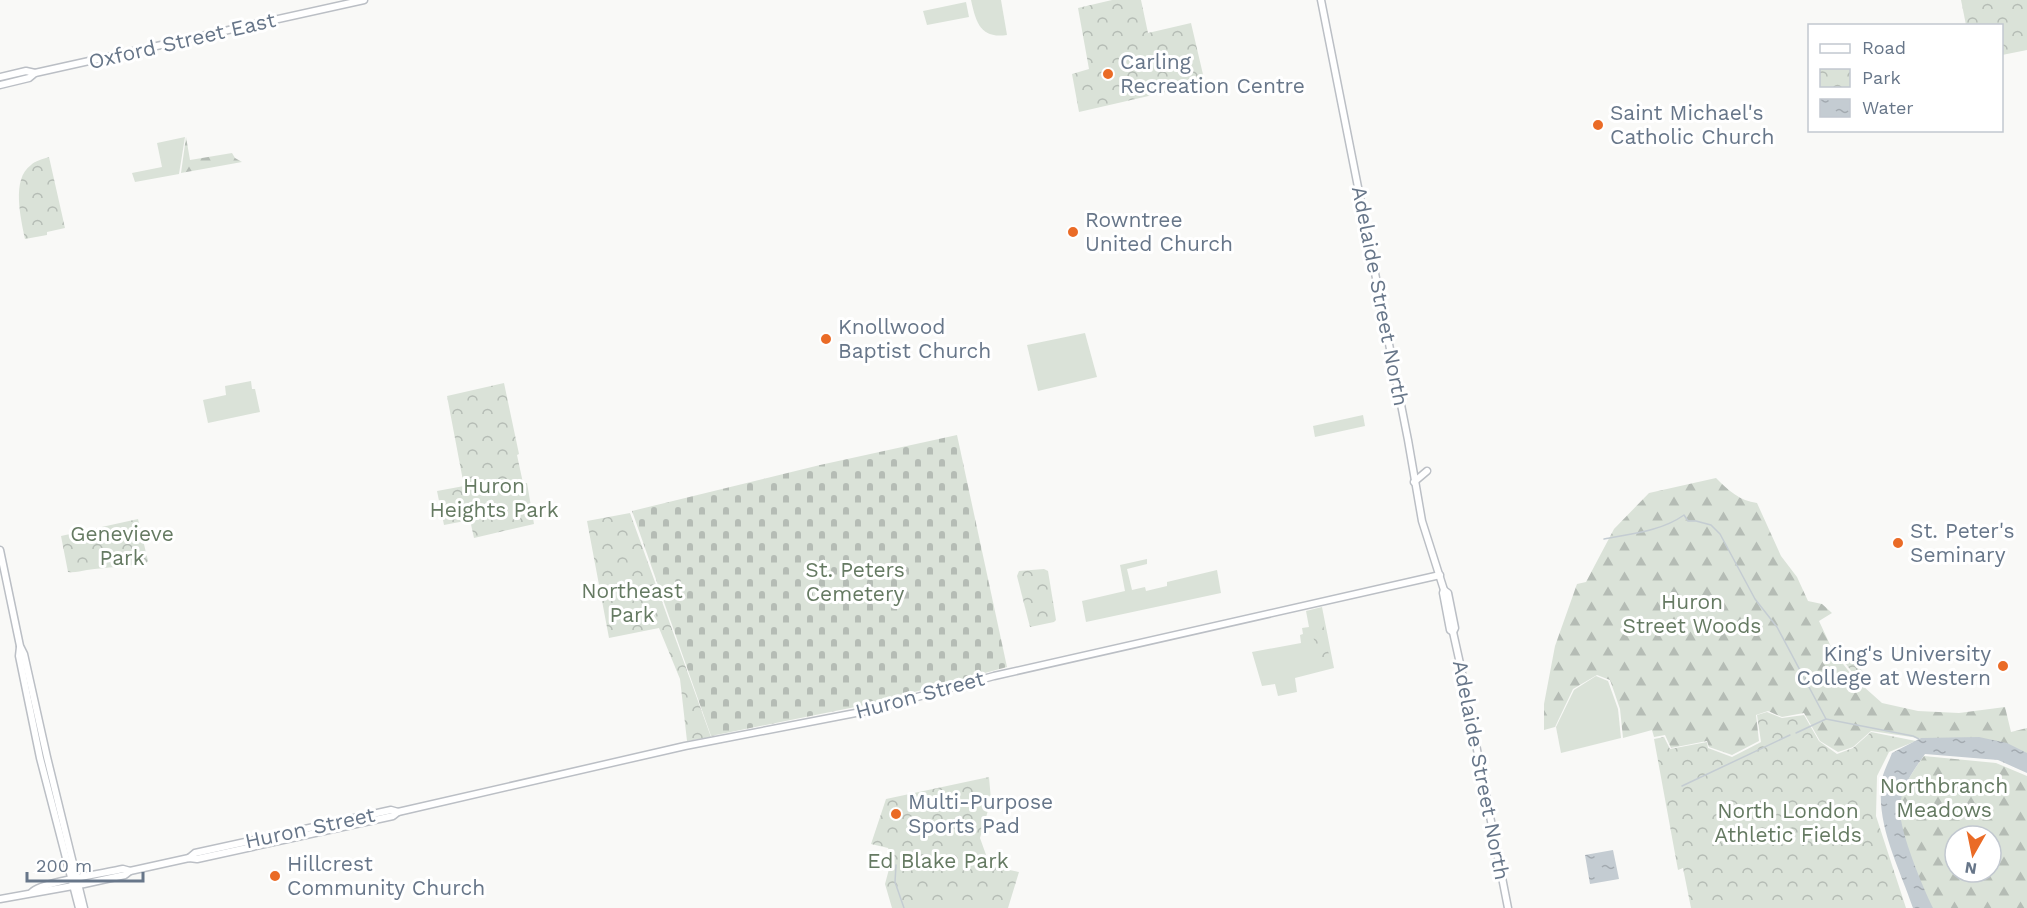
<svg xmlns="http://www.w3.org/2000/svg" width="2027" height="908" font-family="'Work Sans',sans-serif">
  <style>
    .grass { fill: #dae2d8 }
    .forest { fill: url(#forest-firs); fill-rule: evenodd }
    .cemetery { fill: url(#cemetery-stones) }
    .park { fill: url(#park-crowns) }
    .water { fill: url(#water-ripples) }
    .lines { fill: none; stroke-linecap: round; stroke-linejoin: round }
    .stream { stroke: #c4ccd2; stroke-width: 1.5 }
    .secondary-casing { stroke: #bbbfc5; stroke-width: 9 }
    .secondary { stroke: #fff; stroke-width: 6 }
    .poi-dot { fill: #ea6b26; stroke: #fff; stroke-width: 2 }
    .labels { text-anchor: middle; stroke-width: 6; stroke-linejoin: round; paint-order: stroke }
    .street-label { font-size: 21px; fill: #677689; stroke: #fff }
    .poi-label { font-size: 21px; fill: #677689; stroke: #fff; text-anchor: start }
    .park-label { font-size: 21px; fill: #657a62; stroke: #fff }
  </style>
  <defs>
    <pattern id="forest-firs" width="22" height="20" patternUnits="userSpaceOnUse" patternTransform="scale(1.5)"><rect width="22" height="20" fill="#dae2d8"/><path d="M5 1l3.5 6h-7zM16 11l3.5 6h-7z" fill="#b5bcb5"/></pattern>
    <pattern id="cemetery-stones" width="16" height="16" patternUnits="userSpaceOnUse" patternTransform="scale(1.5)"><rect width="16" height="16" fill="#dae2d8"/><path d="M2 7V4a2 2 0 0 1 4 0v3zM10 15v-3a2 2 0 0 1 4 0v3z" fill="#b5bcb5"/></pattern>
    <pattern id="park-crowns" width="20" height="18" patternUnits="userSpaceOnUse" patternTransform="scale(1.5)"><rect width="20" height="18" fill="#dae2d8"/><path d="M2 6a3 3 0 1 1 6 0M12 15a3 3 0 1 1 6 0" fill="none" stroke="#b5bcb5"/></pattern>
    <pattern id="water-ripples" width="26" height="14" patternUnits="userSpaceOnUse" patternTransform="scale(1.5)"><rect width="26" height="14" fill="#c4ccd2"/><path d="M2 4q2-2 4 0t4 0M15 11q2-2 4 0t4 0" fill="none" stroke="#a3aab0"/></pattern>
  </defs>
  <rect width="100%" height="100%" fill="#f9f9f7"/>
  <g class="grass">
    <path d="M 971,0 L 1001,0 L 1007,35 C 980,39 976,22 971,0 Z"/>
    <path d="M 966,2 L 969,17 L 927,25 L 923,11 Z"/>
    <path d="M 185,137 L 179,174 L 135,182 L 132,173 L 162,167 L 157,143 Z"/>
    <path d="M 1085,333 L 1097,377 L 1038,391 L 1027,345 Z"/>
    <path d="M 251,381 L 252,389 L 255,389 L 260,412 L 208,423 L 203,400 L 226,395 L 225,386 Z"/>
    <path d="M 1363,415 L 1365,426 L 1315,437 L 1313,426 Z"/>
    <path d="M 1147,559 L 1147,564 L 1127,569 L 1132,590 L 1145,587 L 1146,591 L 1167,586 L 1167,582 L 1217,570 L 1221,593 L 1086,622 L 1082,601 L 1125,591 L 1120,565 Z"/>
    <path d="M 1322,607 L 1334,668 L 1295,678 L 1297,692 L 1278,696 L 1275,684 L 1262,686 L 1252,652 L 1301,643 L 1300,635 L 1303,634 L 1302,628 L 1309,627 L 1306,611 Z"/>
    <path d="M 1596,676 L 1608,681 L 1618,709 L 1621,738 L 1561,753 L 1556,727 L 1574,690 Z"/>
  </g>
  <g class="forest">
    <path d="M 186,137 L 190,160 L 232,153 L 235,158 L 242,162 L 181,173 Z"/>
    <path d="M 1716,478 C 1728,490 1740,501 1757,503 L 1781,556 L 1797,577 L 1808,601 L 1822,604 L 1832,613 L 1819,621 L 1833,651 L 1854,678 L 1882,703 L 1918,711 L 1959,713 L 2005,707 L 2011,732 L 2027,728 L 2027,754 L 1871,731 L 1853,747 L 1838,752 L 1820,741 L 1804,713 L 1782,717 L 1768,711 L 1756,715 L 1759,741 L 1732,755 L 1709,747 L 1707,741 L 1671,748 L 1665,735 L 1654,737 L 1652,730 L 1623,738 L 1620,709 L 1610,680 L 1597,675 L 1573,689 L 1555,727 L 1544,730 L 1544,704 L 1555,646 L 1577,584 L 1586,582 L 1614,529 L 1649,493 Z"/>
    <path d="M 1924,756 L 1996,763 L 2027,776 L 2027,908 L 1930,908 C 1921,890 1897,829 1898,810 C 1900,790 1912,772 1924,756 ZM 1955,836 L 1991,836 L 1991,872 L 1955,872 Z"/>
  </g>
  <path class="cemetery" d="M 957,435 L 1007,667 L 870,704 L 711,736 L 632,511 L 820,465 Z"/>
  <g class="park">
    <path d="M 1112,0 L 1141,0 L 1148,33 L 1191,23 L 1205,83 L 1079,112 L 1072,74 L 1089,69 L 1078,8 Z"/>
    <path d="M 1961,0 L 2027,0 L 2027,50 L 2002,55 L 2002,26 L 1966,25 Z"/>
    <path d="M 49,157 L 65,228 L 47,232 L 47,235 L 25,239 C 21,219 11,179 31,165 C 35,161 43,159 49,157 Z"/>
    <path d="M 504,383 L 519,454 L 517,455 L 523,483 L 527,483 L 534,524 L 474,538 L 470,520 L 444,525 L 437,491 L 464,486 L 447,396 Z"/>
    <path d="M 630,513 L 711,737 L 687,741 L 680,679 L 659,628 L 609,638 L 587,521 Z"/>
    <path d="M 138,519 L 148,561 L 146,563 C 127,567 107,567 87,570 C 80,571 75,573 68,572 L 61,536 Z"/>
    <path d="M 1044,569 L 1048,571 L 1056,620 L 1054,622 L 1030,627 L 1017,576 L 1019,571 Z"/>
    <path d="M 1322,619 L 1331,666 L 1320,668 L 1310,621 Z"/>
    <path d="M 1842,644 L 1866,676 L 1859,681 L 1835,650 Z"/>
    <path d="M 1767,712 L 1782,718 L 1804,715 L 1819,741 L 1837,754 L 1853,748 L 1871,732 L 1916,741 L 1889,752 L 1877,776 L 1876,816 L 1906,908 L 1691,908 L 1683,868 L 1678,870 L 1654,739 L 1664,737 L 1670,749 L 1707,742 L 1708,748 L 1732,757 L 1761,742 L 1757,715 Z"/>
    <path d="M 989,777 L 991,800 L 980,838 L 990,866 L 1019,872 L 1008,908 L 892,908 L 885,884 L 892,858 L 888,848 L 871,844 L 886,799 Z"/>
  </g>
  <g class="water">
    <path d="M 1979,737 L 2007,743 L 2027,753 L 2027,773 L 1998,760 L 1925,754 C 1914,770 1900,788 1900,809 C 1899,830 1923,888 1933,908 L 1913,908 C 1899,866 1875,824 1882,779 C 1884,770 1889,761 1892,753 L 1921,738 Z"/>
    <path d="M 1613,850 L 1619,879 L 1590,884 L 1585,855 Z"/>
  </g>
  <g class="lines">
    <g class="stream">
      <path d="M 1604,539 C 1630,534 1662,531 1684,515 L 1688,521 L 1696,521 L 1711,525 L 1720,534 L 1755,599 L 1777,627 L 1826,719"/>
      <path d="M 1796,733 L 1826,719 L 1913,736 L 1919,739"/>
      <path d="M 1682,786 L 1790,735"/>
      <path d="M 896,865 L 895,882 L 904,908"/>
    </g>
    <defs>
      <g id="secondary">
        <path d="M 1321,0 L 1408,440 L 1422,521 L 1444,590 L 1443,593 L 1450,630 L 1453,632 L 1461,668 L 1508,908"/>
        <path d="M 0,77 L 26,71 L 35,73"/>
        <path d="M 0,85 L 29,78 L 35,73 L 364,0"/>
        <path d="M 1414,482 L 1427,471"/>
        <path d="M 0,550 L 20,646 L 24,654 L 47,757 L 84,908"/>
        <path d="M 1444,590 L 1448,593 L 1455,628 L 1453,632"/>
        <path d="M 20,647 L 19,656 L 40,758 L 79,908"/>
        <path d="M 189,858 L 195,853 L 391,810 L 398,812"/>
        <path d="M 32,892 C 41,882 106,873 123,869 L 130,871"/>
        <path d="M 0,899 L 84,884 L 125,875 L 130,871 L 189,858 L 197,859 L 393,816 L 398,812 L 685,746 L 866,711 L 994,676 L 1440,575"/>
      </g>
    </defs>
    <use href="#secondary" class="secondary-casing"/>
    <use href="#secondary" class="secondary"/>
  </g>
  <g class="poi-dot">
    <circle cx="1108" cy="74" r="6"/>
    <circle cx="1598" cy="125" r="6"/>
    <circle cx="1073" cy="232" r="6"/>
    <circle cx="826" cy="339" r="6"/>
    <circle cx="1898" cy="543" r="6"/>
    <circle cx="2003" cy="666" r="6"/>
    <circle cx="896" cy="814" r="6"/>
    <circle cx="275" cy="876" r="6"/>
  </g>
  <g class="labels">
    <g class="street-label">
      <text transform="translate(182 41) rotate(-13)" y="7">Oxford Street East</text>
      <text transform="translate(1380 296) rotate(79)" y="7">Adelaide Street North</text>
      <text transform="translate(920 695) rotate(-15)" y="7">Huron Street</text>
      <text transform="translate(1481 770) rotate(79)" y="7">Adelaide Street North</text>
      <text transform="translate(310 828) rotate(-12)" y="7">Huron Street</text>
    </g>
    <g class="poi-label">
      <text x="1120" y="69">Carling<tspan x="1120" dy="24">Recreation Centre</tspan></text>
      <text x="1610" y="120">Saint Michael's<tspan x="1610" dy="24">Catholic Church</tspan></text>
      <text x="1085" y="227">Rowntree<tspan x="1085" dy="24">United Church</tspan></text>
      <text x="838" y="334">Knollwood<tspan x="838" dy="24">Baptist Church</tspan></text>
      <text x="1910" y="538">St. Peter's<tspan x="1910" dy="24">Seminary</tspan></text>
      <text x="1991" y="661" text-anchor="end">King's University<tspan x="1991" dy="24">College at Western</tspan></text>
      <text x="908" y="809">Multi-Purpose<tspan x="908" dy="24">Sports Pad</tspan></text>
      <text x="287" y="871">Hillcrest<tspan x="287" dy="24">Community Church</tspan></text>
    </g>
    <g class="park-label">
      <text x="494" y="493">Huron<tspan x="494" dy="24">Heights Park</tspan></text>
      <text x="122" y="541">Genevieve<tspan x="122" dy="24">Park</tspan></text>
      <text x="855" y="577">St. Peters<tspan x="855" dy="24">Cemetery</tspan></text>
      <text x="632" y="598">Northeast<tspan x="632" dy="24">Park</tspan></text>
      <text x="1692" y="609">Huron<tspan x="1692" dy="24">Street Woods</tspan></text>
      <text x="1944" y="793">Northbranch<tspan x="1944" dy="24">Meadows</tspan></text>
      <text x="1788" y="818">North London<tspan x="1788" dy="24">Athletic Fields</tspan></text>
      <text x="938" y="868">Ed Blake Park</text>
    </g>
  </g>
  <rect x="1808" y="24" width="195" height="108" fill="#ffffff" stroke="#c2c8d0" stroke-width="1.5"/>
  <rect x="1820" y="44" width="30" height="9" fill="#ffffff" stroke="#c2c8d0" stroke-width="1.5"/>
  <text x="1862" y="54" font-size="18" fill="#677689">Road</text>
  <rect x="1820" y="69" width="30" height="18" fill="url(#park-crowns)" stroke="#c2c8d0" stroke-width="1.5"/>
  <text x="1862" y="84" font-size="18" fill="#677689">Park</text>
  <rect x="1820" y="99" width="30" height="18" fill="url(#water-ripples)" stroke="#c2c8d0" stroke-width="1.5"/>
  <text x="1862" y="114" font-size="18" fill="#677689">Water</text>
  <g transform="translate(1973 854) rotate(189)"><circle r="28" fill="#ffffff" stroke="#c2c8d0" stroke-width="1.5"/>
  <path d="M0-4.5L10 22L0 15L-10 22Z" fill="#ea6b26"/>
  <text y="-9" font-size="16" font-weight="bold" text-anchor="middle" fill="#677689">N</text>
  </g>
  <path d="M27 872v9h116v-9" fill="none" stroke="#677689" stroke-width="3"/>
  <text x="36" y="872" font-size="18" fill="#677689" stroke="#ffffff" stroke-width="4.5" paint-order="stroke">200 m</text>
</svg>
